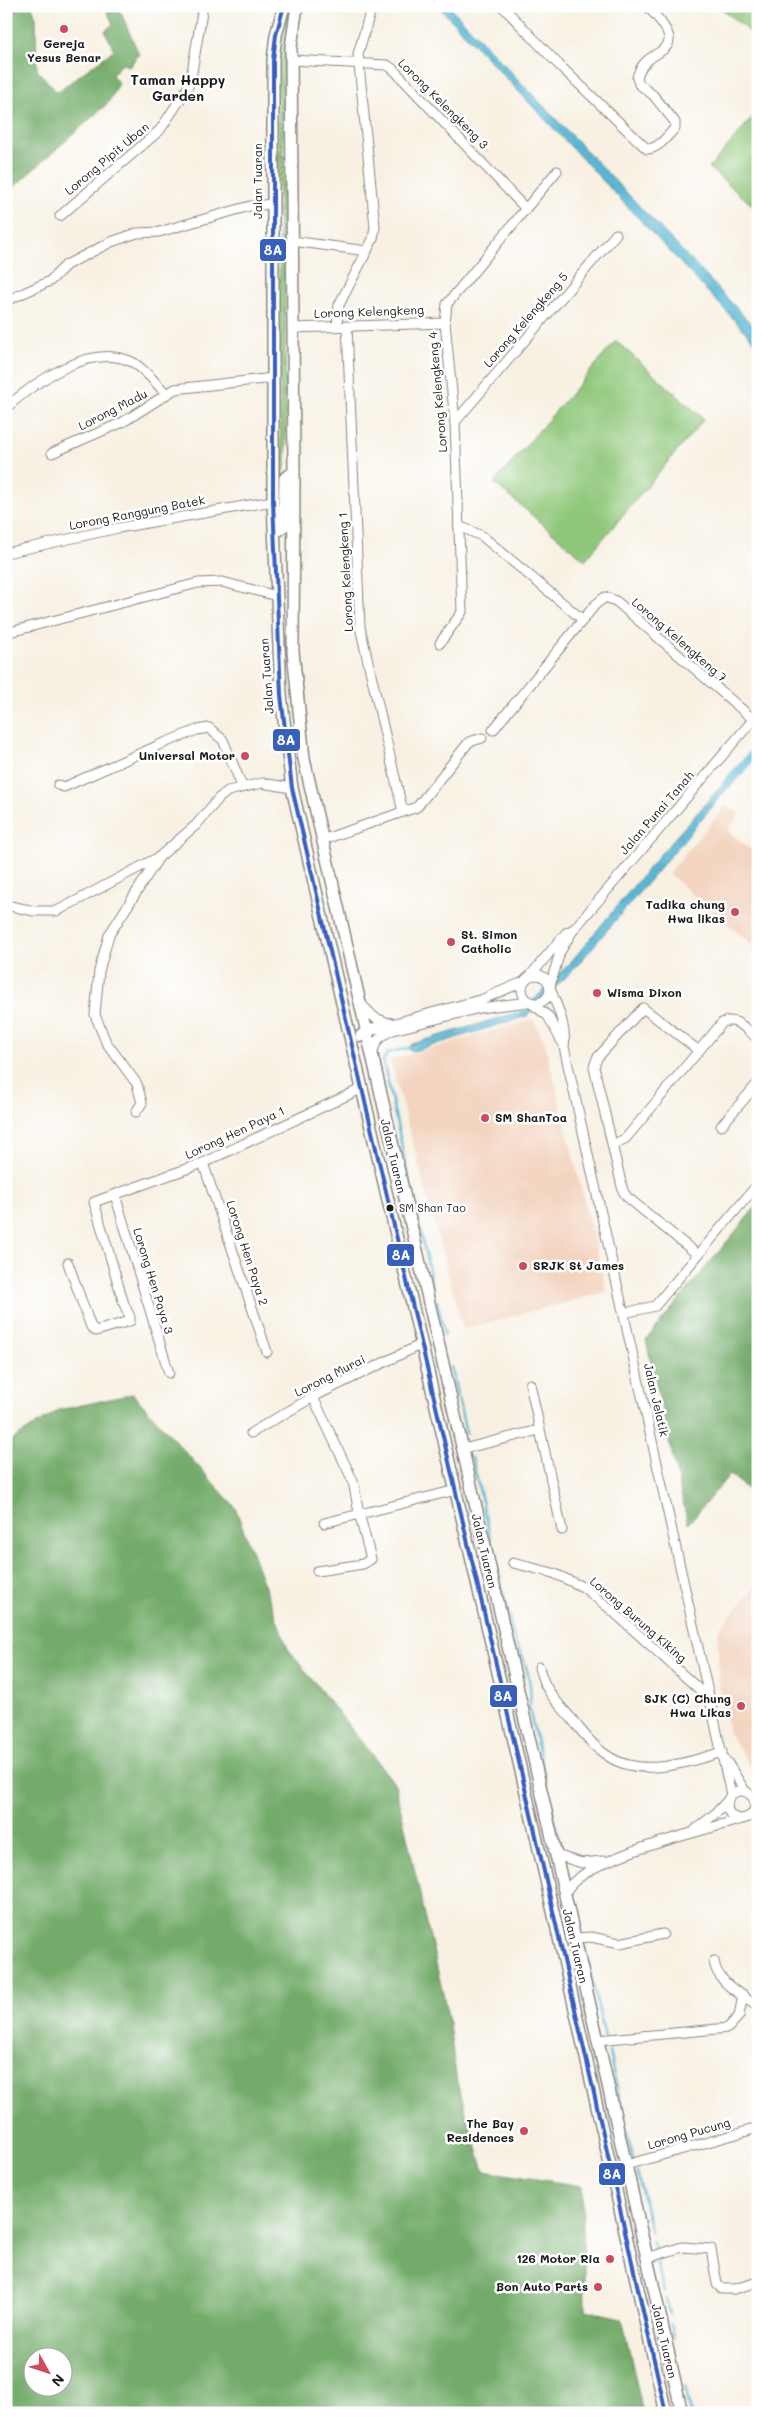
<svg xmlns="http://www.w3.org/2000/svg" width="764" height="2419" font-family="Mali,sans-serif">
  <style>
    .built { fill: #f3d4bf }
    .green { fill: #8fc77a; stroke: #56724b }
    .forest { fill: #73ac6a; stroke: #486443; fill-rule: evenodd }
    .water { fill: #56b8d5; stroke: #396a78 }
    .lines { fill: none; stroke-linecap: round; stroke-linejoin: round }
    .stream { stroke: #56b8d5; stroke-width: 2.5 }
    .canal { stroke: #56b8d5; stroke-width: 10 }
    .minor-casing { stroke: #8a8680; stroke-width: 11 }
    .major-casing { stroke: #8a8680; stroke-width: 14 }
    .minor { stroke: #fff; stroke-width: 9 }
    .major { stroke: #fff; stroke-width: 11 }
    .bus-1-casing { stroke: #fff; stroke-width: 8 }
    .bus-1 { stroke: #375fbe; stroke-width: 4 }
    .poi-dot { fill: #d1495b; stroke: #fff; stroke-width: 2 }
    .bus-dot { fill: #1c1c1c; stroke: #fff; stroke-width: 2 }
    .labels { text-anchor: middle; stroke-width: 5; stroke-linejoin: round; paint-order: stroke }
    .bus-label { font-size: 11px; fill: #1c1c1c; stroke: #fff; text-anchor: start }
    .poi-label { font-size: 12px; font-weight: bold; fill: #1c1c1c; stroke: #fff; text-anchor: end }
    .street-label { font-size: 12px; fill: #1c1c1c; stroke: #fff }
    .neighbourhood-label { font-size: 14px; font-weight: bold; fill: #1c1c1c; stroke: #fff }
    .line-badge { stroke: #fff; stroke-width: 2 }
    .badge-label { font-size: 14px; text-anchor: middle; font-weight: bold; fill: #fff }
  </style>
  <rect width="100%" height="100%" fill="#fff"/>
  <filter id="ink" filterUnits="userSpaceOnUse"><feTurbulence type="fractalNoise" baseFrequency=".02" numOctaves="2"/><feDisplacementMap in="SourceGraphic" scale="10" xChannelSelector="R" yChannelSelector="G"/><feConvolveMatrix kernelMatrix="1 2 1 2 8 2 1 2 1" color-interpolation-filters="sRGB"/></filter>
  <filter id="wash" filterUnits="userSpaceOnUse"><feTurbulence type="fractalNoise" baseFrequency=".0096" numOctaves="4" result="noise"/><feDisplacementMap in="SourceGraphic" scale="20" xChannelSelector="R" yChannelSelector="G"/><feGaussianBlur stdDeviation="1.12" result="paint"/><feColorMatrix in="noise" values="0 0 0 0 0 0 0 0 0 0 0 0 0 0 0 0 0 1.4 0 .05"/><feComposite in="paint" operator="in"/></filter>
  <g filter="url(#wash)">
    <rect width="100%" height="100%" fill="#f8f1e3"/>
    <g class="built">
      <path d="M 727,805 L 740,813 L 728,831 L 754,852 L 758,848 L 758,950 L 668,873 Z"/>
      <path d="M 533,1019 L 545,1043 L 607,1292 L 463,1329 L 390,1060 Z"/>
      <path d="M 758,1584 L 758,1779 L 729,1733 L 718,1679 L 718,1630 Z"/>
    </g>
    <g class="green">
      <path d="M 287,6 L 291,6 L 283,72 L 286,462 L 283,476 L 281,525 L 278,73 L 279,44 Z"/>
      <path d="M 718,6 L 758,6 L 758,39 Z"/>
      <path d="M 758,111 L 758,210 L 709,168 Z"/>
      <path d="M 616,341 L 704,419 L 585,560 L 494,483 Z"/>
    </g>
    <g class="forest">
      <path d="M 6,6 L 32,6 L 36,18 L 37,70 L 57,92 L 114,50 L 105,31 L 113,24 L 107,11 L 118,6 L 139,54 L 129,67 L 122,63 L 112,75 L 119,84 L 108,103 L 6,194 Z"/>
      <path d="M 758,1204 L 758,1499 L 730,1474 L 688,1524 L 646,1340 Z"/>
      <path d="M 133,1394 L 235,1507 L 288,1649 L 395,1784 L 448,2016 L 457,2083 L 484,2171 L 582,2186 L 585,2310 L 622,2318 L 643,2413 L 6,2413 L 6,1444 L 59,1410 ZM 32,2356 L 62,2356 L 62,2386 L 32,2386 Z"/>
    </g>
    <g class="water">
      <path d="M 438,6 L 449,6 C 551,116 656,222 758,331 L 758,345 Z"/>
      <path d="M 733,773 L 739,778 L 731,784 L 575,968 L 527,1016 L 414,1051 L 408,1049 L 412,1044 L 523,1011 L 570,963 L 656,859 Z"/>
    </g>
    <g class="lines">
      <g class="stream">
        <path d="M 408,1048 L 388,1053 L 383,1060 L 433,1289"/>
        <path d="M 437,1301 L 445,1336"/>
        <path d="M 451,1367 L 466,1433"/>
        <path d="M 472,1458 L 515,1643 C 526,1658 534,1689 529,1708 L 558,1834"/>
        <path d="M 576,1913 L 581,1931"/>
        <path d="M 584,1944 L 605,2038"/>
        <path d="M 609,2052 L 633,2160"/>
        <path d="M 637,2172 L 651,2231"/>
        <path d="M 652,2241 L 655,2252"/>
        <path d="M 657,2263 L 664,2292"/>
        <path d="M 666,2299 L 669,2314"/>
        <path d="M 671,2324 L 675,2338"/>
        <path d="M 685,2386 L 691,2413"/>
      </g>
      <path class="canal" d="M 727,784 L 758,749"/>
    </g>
  </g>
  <g filter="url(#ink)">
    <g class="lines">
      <defs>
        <g id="minor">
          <path d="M 502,6 L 559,65 L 647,149 C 659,149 667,136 675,128 L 675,122 L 653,95 L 639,84 L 637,78 C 644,42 699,60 647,6"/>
          <path d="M 291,60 L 387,65 L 393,69 L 525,208"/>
          <path d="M 60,216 L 160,130 L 187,89 L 191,78 L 203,6"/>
          <path d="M 292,241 L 367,251"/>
          <path d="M 6,301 L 50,281 L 66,265 L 111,242 L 137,233 L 159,232 L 250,206 L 272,204"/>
          <path d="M 337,325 L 339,305 L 373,239 L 375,227 L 358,54 L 372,6"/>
          <path d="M 347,326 L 360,627 L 403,812"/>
          <path d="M 293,328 L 445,323"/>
          <path d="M 6,408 C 36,381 92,342 132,362 C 144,368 156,384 166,393"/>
          <path d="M 455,422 L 616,234"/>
          <path d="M 52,453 L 123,422 L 175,389 L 273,378"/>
          <path d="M 459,526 L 482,536 L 583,620"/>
          <path d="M 6,553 L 118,528 L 273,501"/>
          <path d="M 6,633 L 198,583 L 222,582 L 277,596"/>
          <path d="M 440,643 L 462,612 L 455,422 L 445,323 L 447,304 L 557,171"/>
          <path d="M 493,730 L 595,605 L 605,597 L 616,601 L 753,719"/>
          <path d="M 58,785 L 64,787 L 159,745 L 197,730 L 209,728 L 223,740 L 242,786"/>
          <path d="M 322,840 L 417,807 L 469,742 L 482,738"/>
          <path d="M 6,905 L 34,911 L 57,911 L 157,858"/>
          <circle cx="536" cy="989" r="14"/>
          <path d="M 530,976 L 566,933 L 574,929"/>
          <path d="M 550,986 L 560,952 L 574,929 L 758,714"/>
          <path d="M 550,988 C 557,1006 567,1027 564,1047 L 731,1795"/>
          <path d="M 532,1004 L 548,1016 L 562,1042"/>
          <path d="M 362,1005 L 375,1018 L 391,1024 L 483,999 L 523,982"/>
          <path d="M 373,1054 C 374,1041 381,1035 393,1030 L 480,1008 L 528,1002"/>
          <path d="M 136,1112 L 142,1103 L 137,1084 L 106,1042 L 95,1015 L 99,971 L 109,935 L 159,857 L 196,825 L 219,798 L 228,791 L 262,783 L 292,788"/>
          <path d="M 721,1126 L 758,1083"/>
          <path d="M 613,1145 L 626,1138 L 722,1023 C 736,1016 746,1029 758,1039"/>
          <path d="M 203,1163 L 267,1352"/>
          <path d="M 115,1195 L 169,1373"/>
          <path d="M 698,1255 L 627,1197 L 623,1191 L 594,1067 L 597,1058 L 643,1008 L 698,1050"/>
          <path d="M 68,1263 L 91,1327 L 96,1331 L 130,1321 L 130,1317 L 124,1304 L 94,1202 L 203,1163 L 363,1088"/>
          <path d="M 624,1313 L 655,1306 L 758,1184"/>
          <path d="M 530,1384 L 562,1530"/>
          <path d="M 313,1397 L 353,1481 L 359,1513 L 371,1559 L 363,1564 L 317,1571"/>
          <path d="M 251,1433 L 313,1397 L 422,1344"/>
          <path d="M 463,1449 L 539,1430"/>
          <path d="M 324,1523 L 456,1490"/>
          <path d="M 513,1563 L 553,1573 L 583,1587 L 609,1608 L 711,1700"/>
          <path d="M 539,1667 C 544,1690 556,1701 571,1718 C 581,1730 591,1745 605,1754 C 638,1779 687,1763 722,1752"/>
          <path d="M 727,1762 L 745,1791"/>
          <circle cx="741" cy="1805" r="14"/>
          <path d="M 695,1830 L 716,1813 L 727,1801"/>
          <path d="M 556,1855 L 582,1863 L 603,1861"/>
          <path d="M 565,1893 C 584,1854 716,1829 758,1814"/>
          <path d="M 575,1938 L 591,1937 L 620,1943 L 663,1934"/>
          <path d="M 714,1961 C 716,1982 742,1995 758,2007"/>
          <path d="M 598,2040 L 728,2028 L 739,2016 L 743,1995"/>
          <path d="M 626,2165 L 758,2128"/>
          <path d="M 647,2258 L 682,2247 L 711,2249 L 717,2284 L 722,2289 L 734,2289 L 758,2282"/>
        </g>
        <g id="major">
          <path d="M 284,6 L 276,35 L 273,60 L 273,501 L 281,695 L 292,788 L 534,1827 L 666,2413"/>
          <path d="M 297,6 L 291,47 L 294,472 L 293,651 L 304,759 L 556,1855 L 682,2413"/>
          <path d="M 274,524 L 279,530 L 284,526 L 285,478 L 294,472"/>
          <path d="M 361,1036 L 367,1031 L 391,1024"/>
        </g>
      </defs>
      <use href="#minor" class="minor-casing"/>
      <use href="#major" class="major-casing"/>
      <use href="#minor" class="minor"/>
      <use href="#major" class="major"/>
      <defs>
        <path id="bus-1" d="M 284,6 L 276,35 L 273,60 L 273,501 L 281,695 L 292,788 L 534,1827 L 666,2413"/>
      </defs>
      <use href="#bus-1" class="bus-1-casing"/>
      <use href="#bus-1" class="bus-1"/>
    </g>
  </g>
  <g class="poi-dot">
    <circle cx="64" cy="29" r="5"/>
    <circle cx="245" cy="756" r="5"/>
    <circle cx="735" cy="912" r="5"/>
    <circle cx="451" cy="942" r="5"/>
    <circle cx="597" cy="993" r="5"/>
    <circle cx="485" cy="1118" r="5"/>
    <circle cx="523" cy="1266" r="5"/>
    <circle cx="741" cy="1706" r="5"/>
    <circle cx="524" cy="2131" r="5"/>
    <circle cx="610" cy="2259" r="5"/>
    <circle cx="598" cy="2287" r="5"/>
  </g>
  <circle class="bus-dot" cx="390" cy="1208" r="4.5"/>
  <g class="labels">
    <g class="bus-label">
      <text x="399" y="1212">SM Shan Tao</text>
    </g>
    <g class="poi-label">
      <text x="64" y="48" text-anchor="middle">Gereja<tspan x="64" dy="14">Yesus Benar</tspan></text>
      <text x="235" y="760">Universal Motor</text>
      <text x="725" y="909">Tadika chung<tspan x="725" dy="14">Hwa likas</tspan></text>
      <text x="461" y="939" text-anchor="start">St. Simon<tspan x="461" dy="14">Catholic</tspan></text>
      <text x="607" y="997" text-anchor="start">Wisma Dixon</text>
      <text x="495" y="1122" text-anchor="start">SM ShanToa</text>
      <text x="533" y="1270" text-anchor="start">SRJK St James</text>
      <text x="731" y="1703">SJK (C) Chung<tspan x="731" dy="14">Hwa Likas</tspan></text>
      <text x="514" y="2128">The Bay<tspan x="514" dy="14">Residences</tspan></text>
      <text x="600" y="2263">126 Motor Ria</text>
      <text x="588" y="2291">Bon Auto Parts</text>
    </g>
    <g class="street-label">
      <text transform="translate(443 104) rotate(45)" y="4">Lorong Kelengkeng 3</text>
      <text transform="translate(107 159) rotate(-40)" y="4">Lorong Pipit Uban</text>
      <text transform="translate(258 181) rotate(-90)" y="4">Jalan Tuaran</text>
      <text transform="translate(369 312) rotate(-2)" y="4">Lorong Kelengkeng</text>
      <text transform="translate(526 320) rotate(-49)" y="4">Lorong Kelengkeng 5</text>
      <text transform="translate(438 392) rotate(-95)" y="4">Lorong Kelengkeng 4</text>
      <text transform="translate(113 410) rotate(-27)" y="4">Lorong Madu</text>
      <text transform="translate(137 513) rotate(-11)" y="4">Lorong Ranggung Batek</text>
      <text transform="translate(346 572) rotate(-93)" y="4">Lorong Kelengkeng 1</text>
      <text transform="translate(679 640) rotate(41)" y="4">Lorong Kelengkeng 7</text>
      <text transform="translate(267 676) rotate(-94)" y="4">Jalan Tuaran</text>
      <text transform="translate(657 813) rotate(-49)" y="4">Jalan Punai Tanah</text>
      <text transform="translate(235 1133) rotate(-25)" y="4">Lorong Hen Paya 1</text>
      <text transform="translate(393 1156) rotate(77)" y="4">Jalan Tuaran</text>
      <text transform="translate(247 1253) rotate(72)" y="4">Lorong Hen Paya 2</text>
      <text transform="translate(153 1281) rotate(73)" y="4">Lorong Hen Paya 3</text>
      <text transform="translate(330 1376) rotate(-27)" y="4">Lorong Murai</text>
      <text transform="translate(656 1400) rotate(77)" y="4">Jalan Jelatik</text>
      <text transform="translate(484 1551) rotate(77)" y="4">Jalan Tuaran</text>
      <text transform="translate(638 1620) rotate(41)" y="4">Lorong Burung Kiking</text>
      <text transform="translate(575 1946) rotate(77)" y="4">Jalan Tuaran</text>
      <text transform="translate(689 2134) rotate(-16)" y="4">Lorong Pucung</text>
      <text transform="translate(664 2341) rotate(77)" y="4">Jalan Tuaran</text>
    </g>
    <g class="neighbourhood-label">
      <text x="178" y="85">Taman Happy<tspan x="178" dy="16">Garden</tspan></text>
    </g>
  </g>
  <g class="line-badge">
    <rect x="259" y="238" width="28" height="24" rx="5" fill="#375fbe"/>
    <rect x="272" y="728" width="29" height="24" rx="5" fill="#375fbe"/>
    <rect x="386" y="1243" width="29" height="24" rx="5" fill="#375fbe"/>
    <rect x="489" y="1684" width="29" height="24" rx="5" fill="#375fbe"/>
    <rect x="598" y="2162" width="28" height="24" rx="5" fill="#375fbe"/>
  </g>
  <g class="badge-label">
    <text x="273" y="255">8A</text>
    <text x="286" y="745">8A</text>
    <text x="401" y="1260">8A</text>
    <text x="503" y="1701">8A</text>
    <text x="612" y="2179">8A</text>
  </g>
  <rect width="764" height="2419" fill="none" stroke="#fff" stroke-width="25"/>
  <g transform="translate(48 2372) rotate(130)"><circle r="24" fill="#ffffff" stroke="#a4a4a4"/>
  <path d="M0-4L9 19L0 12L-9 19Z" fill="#d1495b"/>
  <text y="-8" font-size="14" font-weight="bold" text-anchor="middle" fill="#1c1c1c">N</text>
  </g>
</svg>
